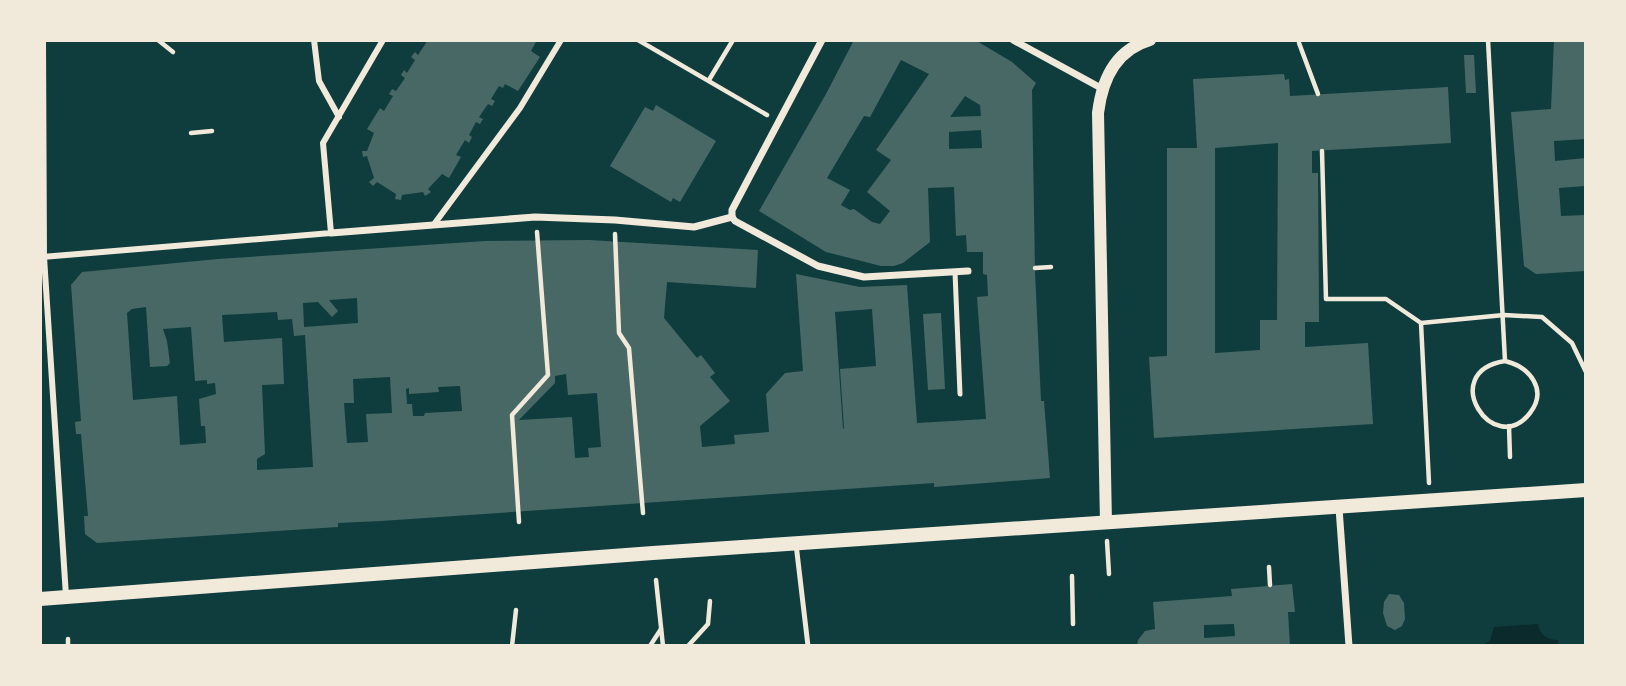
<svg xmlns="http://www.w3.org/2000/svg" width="1626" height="686" font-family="Inter,sans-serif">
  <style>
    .water { fill: #0a2a2b }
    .building { fill: #486865; fill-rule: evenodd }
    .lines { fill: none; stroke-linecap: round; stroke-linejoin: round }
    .path { stroke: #f1e9da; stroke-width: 4.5 }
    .service { stroke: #f1e9da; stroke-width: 5 }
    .pedestrian { stroke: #f1e9da; stroke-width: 6 }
    .minor { stroke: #f1e9da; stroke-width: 7 }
    .tertiary { stroke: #f1e9da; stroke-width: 12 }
    .secondary { stroke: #f1e9da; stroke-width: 14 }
  </style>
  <rect width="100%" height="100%" fill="#0f3d3e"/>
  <path class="water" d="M 1538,624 C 1540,635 1547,640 1558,640 L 1559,646 L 1480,646 L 1490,641 L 1494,627 Z"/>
  <g class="building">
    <path d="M 428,40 L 537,40 L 531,51 L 540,57 L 518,91 L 505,84 L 503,88 L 499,86 L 491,99 L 495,101 L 492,106 L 488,104 L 479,117 L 483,119 L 480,124 L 476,122 L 469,135 L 472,137 L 469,143 L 465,140 L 456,155 L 461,157 L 449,178 L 442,174 L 428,189 L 431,192 L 425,196 L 423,192 L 402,195 L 401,200 L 395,199 L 396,194 L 377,182 L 373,186 L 369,182 L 374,178 L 367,156 L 363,157 L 362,151 L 367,151 L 374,133 L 367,129 L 380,108 L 384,111 L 393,96 L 389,94 L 392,89 L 396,91 L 405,78 L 401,75 L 404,70 L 407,73 L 415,60 L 411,57 L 415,52 L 418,55 Z"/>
    <path d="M 854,40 L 975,40 L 1012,62 L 1036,83 L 1032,90 L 1035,272 L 1041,401 L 1044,401 L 1050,478 L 934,487 L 934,483 L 381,521 L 338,523 L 338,527 L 97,543 L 85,534 L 84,516 L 88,516 L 81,434 L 76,434 L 75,422 L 81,421 L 71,285 L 82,272 L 218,259 L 485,241 L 589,240 L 758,250 L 756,288 L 667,282 L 664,318 L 697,358 L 701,355 L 715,373 L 710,377 L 730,401 L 700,426 L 702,447 L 735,444 L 734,435 L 769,432 L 766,394 L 785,373 L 803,371 L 796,274 L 860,287 L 907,285 L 917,423 L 986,419 L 977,297 L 988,296 L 987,275 L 983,274 L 983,252 L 967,252 L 966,235 L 956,236 L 954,187 L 928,188 L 930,242 L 903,263 L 894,266 L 881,266 L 826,252 L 759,211 L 826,94 ZM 901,60 L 929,74 L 876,150 L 891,160 L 867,192 L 890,211 L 880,224 L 872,222 L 854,209 L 850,210 L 841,205 L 850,190 L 827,178 L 864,116 L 870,117 ZM 965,96 L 980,105 L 981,116 L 950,117 ZM 981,130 L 982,148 L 949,149 L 949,132 ZM 357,298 L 358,323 L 304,327 L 303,303 L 318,302 L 332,317 L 338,311 L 329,300 ZM 146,307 L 150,367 L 167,366 L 170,363 L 167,341 L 163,329 L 191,327 L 195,381 L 207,380 L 207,384 L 215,383 L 216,394 L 199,399 L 201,426 L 205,426 L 206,443 L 180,445 L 177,396 L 133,400 L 127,313 L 132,309 ZM 872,309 L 876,366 L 840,369 L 844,428 L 843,429 L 835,312 ZM 277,312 L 278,320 L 292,319 L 294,336 L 305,335 L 313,467 L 257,470 L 257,459 L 265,454 L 262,385 L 284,384 L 282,338 L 224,342 L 222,315 ZM 566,374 L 568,395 L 597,393 L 601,447 L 588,448 L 589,457 L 575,458 L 572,417 L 519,420 L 555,383 L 555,376 ZM 390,377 L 392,413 L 366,414 L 368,442 L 347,443 L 344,403 L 354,403 L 353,379 ZM 460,386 L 462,411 L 425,413 L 424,416 L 413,416 L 412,404 L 407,404 L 406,389 L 409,388 L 409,394 L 439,392 L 438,387 Z"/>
    <path d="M 1554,40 L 1586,40 L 1586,139 L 1554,141 L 1555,161 L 1586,158 L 1586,186 L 1559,188 L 1561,216 L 1586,215 L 1586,271 L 1536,274 L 1524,266 L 1511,112 L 1551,109 Z"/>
    <path d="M 1464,55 L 1474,55 L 1476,93 L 1466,93 Z"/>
    <path d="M 1284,74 L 1285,80 L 1289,79 L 1290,96 L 1448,87 L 1451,143 L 1312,151 L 1312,173 L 1318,173 L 1319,322 L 1305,322 L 1305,347 L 1368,343 L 1373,424 L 1154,438 L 1149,357 L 1167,356 L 1167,148 L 1197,148 L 1193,79 ZM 1278,143 L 1277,320 L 1260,320 L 1260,350 L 1215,353 L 1215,148 Z"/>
    <path d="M 656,105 L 716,141 L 680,202 L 673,198 L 671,202 L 610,166 L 645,107 L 653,111 Z"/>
    <path d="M 941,313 L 945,389 L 928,390 L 923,314 Z"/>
    <path d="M 1292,584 L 1295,612 L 1288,612 L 1290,646 L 1137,646 L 1138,640 L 1145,631 L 1155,629 L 1153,602 L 1232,596 L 1231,589 ZM 1234,624 L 1235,636 L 1204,638 L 1204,625 Z"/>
    <path d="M 1389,594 L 1399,595 L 1404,603 L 1405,619 L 1402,626 L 1395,630 L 1387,626 L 1383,613 L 1384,602 Z"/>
  </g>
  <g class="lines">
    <g class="path">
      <path d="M 158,40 L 173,52"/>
      <path d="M 638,40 L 767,115"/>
      <path d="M 1488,40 L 1505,361 C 1530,367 1548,390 1530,413 C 1494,460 1436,372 1505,361"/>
      <path d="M 1299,43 L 1318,94"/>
      <path d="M 709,80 L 733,40"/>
      <path d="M 191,133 L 212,131"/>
      <path d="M 1322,151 L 1326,299 L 1386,299 L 1421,323 L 1504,315 L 1542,317 L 1572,343 L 1586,372"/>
      <path d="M 615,234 L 619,333 L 629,348 L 643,513"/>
      <path d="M 1035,268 L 1051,267"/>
      <path d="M 1421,323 L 1429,483"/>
      <path d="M 1509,426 L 1510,457"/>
      <path d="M 519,522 L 512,415 L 548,375 L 537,232"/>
      <path d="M 1107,541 L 1109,574"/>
      <path d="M 1269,567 L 1270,585"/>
      <path d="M 1072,576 L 1073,624"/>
      <path d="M 656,580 L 663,646"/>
      <path d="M 68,639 L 68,646"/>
      <path d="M 512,646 L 516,610"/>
      <path d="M 650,646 L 661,629"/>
      <path d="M 688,646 L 708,624 L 710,601"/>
    </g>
    <g class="service">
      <path d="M 955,272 L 960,394"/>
      <path d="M 796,544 L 808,646"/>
    </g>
    <g class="pedestrian">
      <path d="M 43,40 L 44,257 L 66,596"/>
      <path d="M 314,40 L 319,81 L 339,117"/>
      <path d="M 435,223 L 520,108 L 561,40"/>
      <path d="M 42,257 L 331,233 L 323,143 L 383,40"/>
    </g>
    <g class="minor">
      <path d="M 1013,40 L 1101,88"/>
      <path d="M 732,217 L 735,221 L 818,266 L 864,277 L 968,271"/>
      <path d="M 732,217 L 732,210 L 822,40"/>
      <path d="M 331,233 L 535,217 L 615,220 L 694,227 L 732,217"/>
      <path d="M 1339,508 L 1349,646"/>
    </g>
    <path class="tertiary" d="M 1106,523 L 1098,113 C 1102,80 1115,50 1150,40"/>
    <path class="secondary" d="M 40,599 L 653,553 L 1586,490"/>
  </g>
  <rect width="1626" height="686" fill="none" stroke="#f1e9da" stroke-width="84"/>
</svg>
